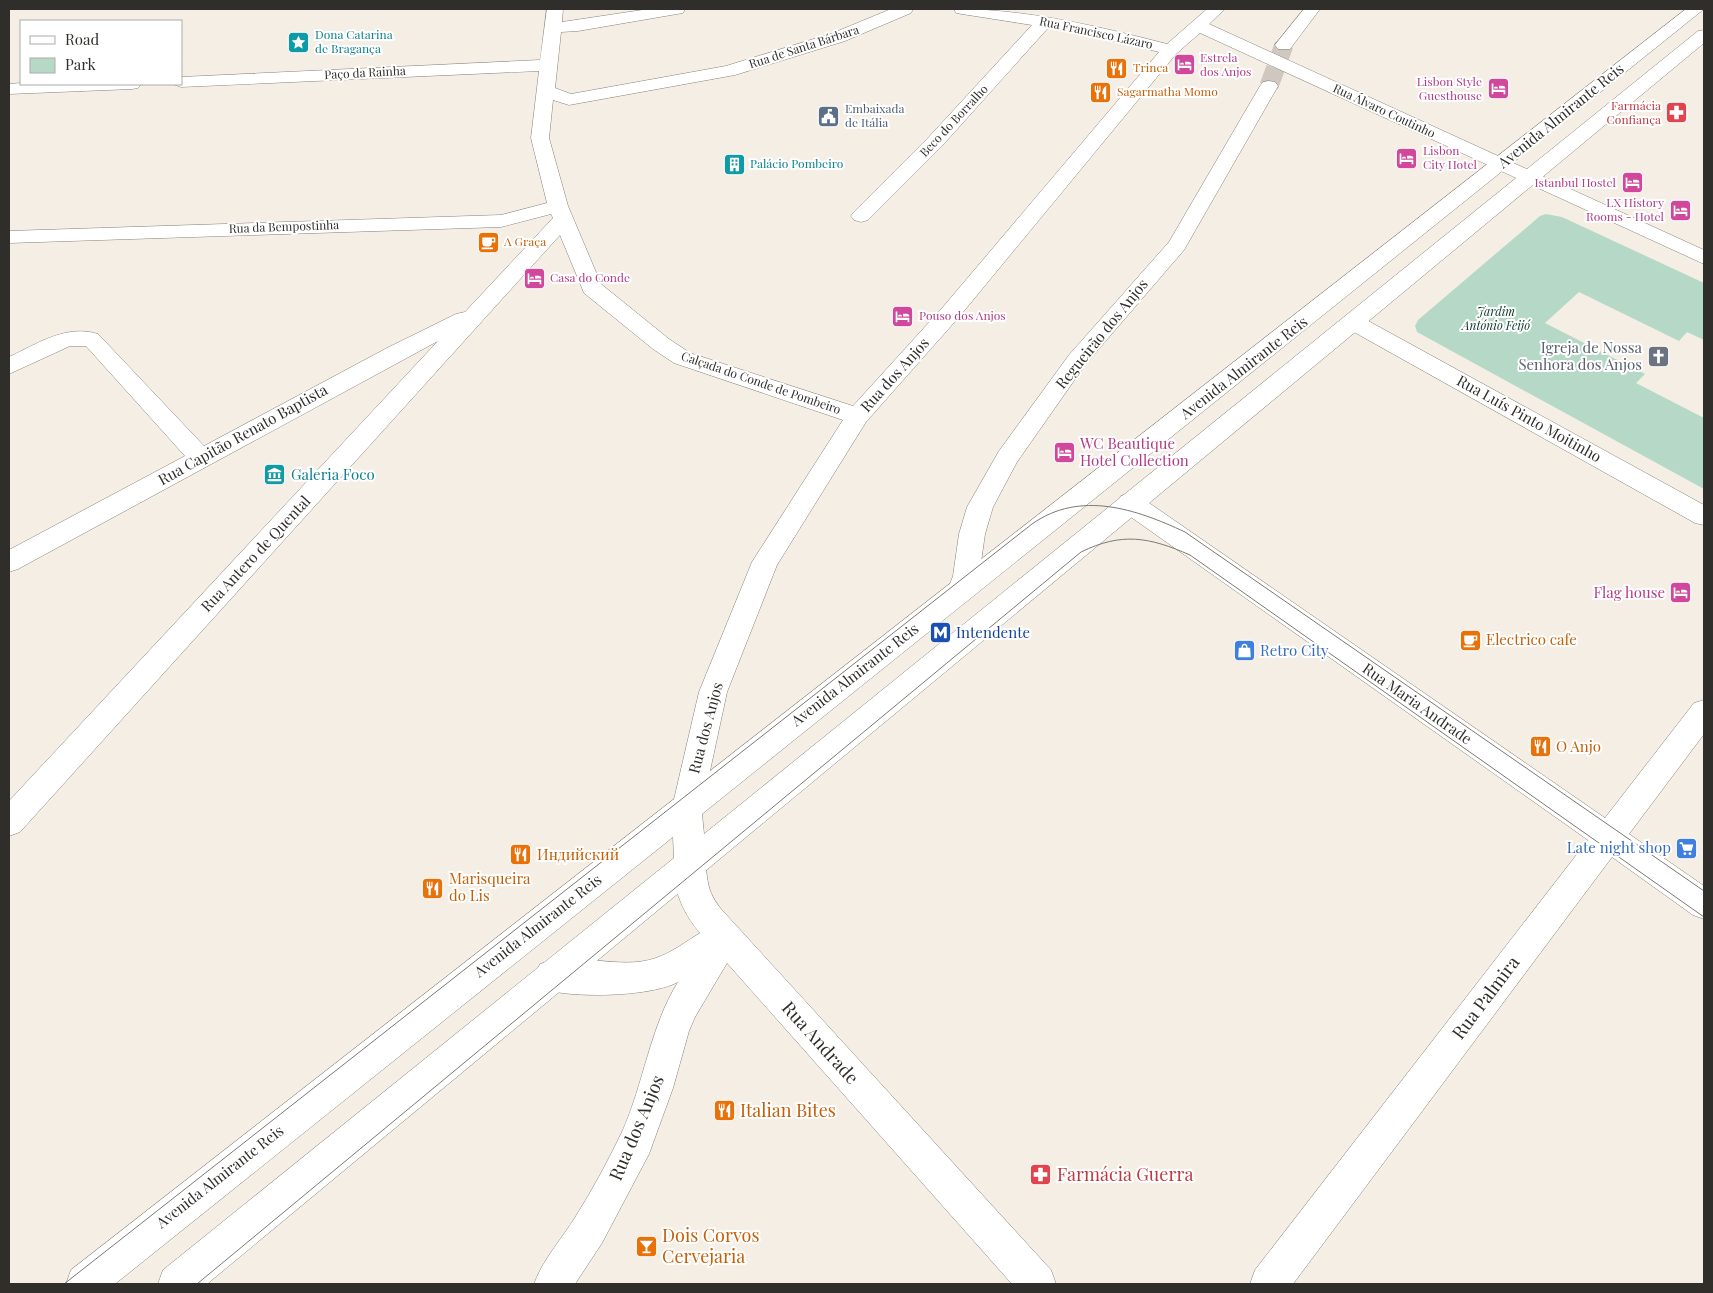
<svg xmlns="http://www.w3.org/2000/svg" width="1713" height="1293" font-family="'Playfair Display',serif">
  <style>
    .green { fill: #b5d9c6 }
    .lines { fill: none; stroke-linecap: round; stroke-linejoin: round }
    .minor-tunnel { stroke: #cec8c0; stroke-width: 19; stroke-dasharray: 19 9; stroke-linecap: butt }
    .minor-casing { stroke: #878179; stroke-width: 1 }
    .major-casing { stroke: #878179; stroke-width: 1 }
    .minor { fill: #fff; fill-rule: evenodd }
    .major { fill: #fff; fill-rule: evenodd }
    .tram { stroke: #7d7973; stroke-width: 1 }
    .labels { text-anchor: middle; stroke-width: 4; stroke-linejoin: round; paint-order: stroke }
    .far-street-label { font-size: 12px; fill: #302e2a; stroke: #fff }
    .far-culture-label { font-size: 12px; fill: #0d838f; stroke: #fff; text-anchor: start }
    .far-hotel-label { font-size: 12px; fill: #b23c85; stroke: #fff; text-anchor: start }
    .far-food-label { font-size: 12px; fill: #c56008; stroke: #fff; text-anchor: start }
    .far-health-label { font-size: 12px; fill: #be3a42; stroke: #fff; text-anchor: end }
    .far-service-label { font-size: 12px; fill: #4e5e75; stroke: #fff; text-anchor: start }
    .far-park-label { font-size: 12px; font-style: italic; fill: #073825; stroke: #fff }
    .street-label { font-size: 15px; fill: #302e2a; stroke: #fff }
    .worship-label { font-size: 15px; fill: #5b616d; stroke: #fff; text-anchor: end }
    .hotel-label { font-size: 15px; fill: #b23c85; stroke: #fff; text-anchor: start }
    .culture-label { font-size: 15px; fill: #0d838f; stroke: #fff; text-anchor: start }
    .transit-label { font-size: 15px; fill: #164399; stroke: #fff; text-anchor: start }
    .food-label { font-size: 15px; fill: #c56008; stroke: #fff; text-anchor: start }
    .shop-label { font-size: 15px; fill: #366cbe; stroke: #fff; text-anchor: start }
    .near-street-label { font-size: 18px; fill: #302e2a; stroke: #fff }
    .near-food-label { font-size: 18px; fill: #c56008; stroke: #fff; text-anchor: start }
    .near-health-label { font-size: 18px; fill: #be3a42; stroke: #fff; text-anchor: start }
  </style>
  <rect width="100%" height="100%" fill="#f5eee5"/>
  <path class="green" d="M 1546,214 L 1562,217 L 1704,283 L 1704,340 L 1687,332 L 1679,341 L 1579,292 L 1545,323 L 1645,374 L 1636,383 L 1704,418 L 1704,489 L 1417,332 L 1415,326 L 1418,320 L 1540,216 Z"/>
  <g class="lines">
    <path class="minor-tunnel" d="M 1269,86 L 1284,45"/>
    <defs>
      <g id="minor">
        <path d="M 547,9 L 563,9 L 562,22 L 649,9 L 685,9 L 683,13 L 677,14 L 578,31 L 561,32 L 555,88 L 571,94 L 726,66 L 833,33 L 891,9 L 913,9 L 911,13 L 845,41 L 735,75 L 569,105 L 553,100 L 549,138 L 568,206 L 601,284 L 669,339 L 690,353 L 853,406 L 943,307 L 1159,52 L 1091,35 L 1048,28 L 942,146 L 868,220 L 861,222 L 854,220 L 851,216 L 854,212 L 928,138 L 1032,25 L 962,14 L 956,13 L 954,9 C 1026,9 1097,26 1167,44 L 1207,9 L 1225,9 L 1209,24 L 1704,250 L 1704,264 L 1200,33 L 1176,54 L 959,317 L 866,422 L 777,565 L 727,692 L 702,808 L 698,818 L 687,822 L 676,818 L 672,808 L 699,692 L 752,562 L 843,420 L 674,363 L 653,349 L 584,293 L 560,235 L 20,832 L 9,836 L 9,801 L 438,341 L 18,569 L 9,572 L 9,550 L 185,456 L 86,346 L 70,346 L 9,374 L 9,357 C 37,344 66,324 98,334 L 204,446 L 387,348 L 456,314 L 465,312 L 553,218 L 551,214 L 501,227 L 9,243 L 9,231 L 501,215 L 547,203 L 531,138 L 539,71 L 181,87 L 173,84 L 181,84 L 181,77 L 540,60 Z"/>
        <path d="M 1304,9 L 1320,9 L 1290,49 L 1278,49 L 1275,45 Z"/>
        <path d="M 1269,81 L 1275,82 L 1278,86 L 1184,250 L 1085,365 L 1017,462 L 993,507 L 985,534 L 979,576 L 969,599 L 960,603 L 951,599 L 947,592 L 953,576 L 959,534 L 967,507 L 999,451 L 1069,355 L 1169,242 L 1260,86 L 1263,82 Z"/>
        <path d="M 9,84 L 21,83 L 141,84 L 138,88 L 132,89 L 9,94 Z"/>
        <path d="M 1353,315 L 1361,317 L 1704,505 L 1704,525 L 1695,523 L 1345,327 L 1342,322 L 1345,317 Z"/>
        <path d="M 1130,494 L 1139,496 L 1605,818 L 1694,703 L 1704,700 L 1704,734 L 1629,834 L 1704,886 L 1704,919 L 1693,915 L 1612,857 L 1293,1284 L 1250,1284 L 1255,1270 L 1588,840 L 1121,510 L 1117,503 L 1121,496 Z"/>
        <path d="M 690,849 L 701,853 C 711,876 702,885 721,909 L 1051,1270 L 1056,1284 L 1012,1284 L 727,963 L 695,1017 L 689,1031 L 673,1088 L 649,1154 L 602,1243 L 575,1284 L 534,1284 C 543,1259 562,1239 576,1216 C 593,1189 608,1161 622,1132 C 644,1083 650,1027 678,982 C 651,997 569,999 540,988 L 535,976 L 540,964 C 576,950 619,971 656,958 C 671,953 687,941 700,933 C 682,912 667,880 679,853 Z"/>
      </g>
      <path id="major" d="M 1686,9 L 1704,9 L 702,814 L 704,834 L 1698,31 L 1704,30 L 1704,43 L 207,1284 L 158,1284 L 163,1270 L 674,858 L 673,837 L 115,1284 L 66,1284 L 71,1270 Z"/>
    </defs>
    <use href="#minor" class="minor-casing"/>
    <use href="#major" class="major-casing"/>
    <use href="#minor" class="minor"/>
    <use href="#major" class="major"/>
    <g class="tram">
      <path d="M 64,1284 L 1032,524 C 1080,490 1136,509 1185,532 L 1704,891"/>
      <path d="M 197,1284 L 1081,552 C 1122,532 1149,537 1190,555 L 1704,917"/>
    </g>
  </g>
  <defs>
    <symbol id="sight-square" viewBox="-11 -11 22 22"><rect x="-9" y="-9" width="18" height="18" rx="4" fill="#0f9aa8" stroke="#fff"/><path d="M0-6L1.8-2.2L6-1.7L2.9 1.2L3.7 5.4L0 3.3L-3.7 5.4L-2.9 1.2L-6-1.7L-1.8-2.2Z" fill="#fff"/></symbol>
    <symbol id="hotel-square" viewBox="-11 -11 22 22"><rect x="-9" y="-9" width="18" height="18" rx="4" fill="#d1479c" stroke="#fff"/><path d="M-6-4.5h1.5V1H6V5H4.5V3h-9V5H-6ZM-4 0a1.8 1.8 0 1 1 3.6 0ZM.5 0V-2.5h3Q6-2.5 6 0Z" fill="#fff"/></symbol>
    <symbol id="restaurant-square" viewBox="-11 -11 22 22"><rect x="-9" y="-9" width="18" height="18" rx="4" fill="#e8710a" stroke="#fff"/><path d="M-5-6h1v4h1v-4h1v4h1v-4h1v5L-1.5 .5V6h-2V.5L-5-1ZM5-6V6H3V1.5H1.5Q1.5-4 5-6Z" fill="#fff"/></symbol>
    <symbol id="pharmacy-square" viewBox="-11 -11 22 22"><rect x="-9" y="-9" width="18" height="18" rx="4" fill="#e0444e" stroke="#fff"/><path d="M-2-6h4v4h4v4h-4v4h-4v-4h-4v-4h4Z" fill="#fff"/></symbol>
    <symbol id="civic-square" viewBox="-11 -11 22 22"><rect x="-9" y="-9" width="18" height="18" rx="4" fill="#5c6f8a" stroke="#fff"/><path d="M-.6-6.5H3V-4.5H.6V-3L4-1V1h2V6H-6V1h2V-1L-.6-3ZM-1.2 2.5V6h2.4V2.5Z" fill="#fff"/></symbol>
    <symbol id="building-square" viewBox="-11 -11 22 22"><rect x="-9" y="-9" width="18" height="18" rx="4" fill="#0f9aa8" stroke="#fff"/><path d="M-4-6H4V6H1V3H-1V6H-4ZM-2.5-4.3h1.7v1.8h-1.7ZM.8-4.3h1.7v1.8H.8ZM-2.5-1h1.7V.8h-1.7ZM.8-1h1.7V.8H.8Z" fill="#fff"/></symbol>
    <symbol id="cafe-square" viewBox="-11 -11 22 22"><rect x="-9" y="-9" width="18" height="18" rx="4" fill="#e8710a" stroke="#fff"/><path d="M-5.5-4.5H6V0H3Q3 3.5 0 3.5H-2.5Q-5.5 3.5-5.5 0ZM3-3.2v2h1.7v-2ZM-6 4.5H4V6H-6Z" fill="#fff"/></symbol>
    <symbol id="church-square" viewBox="-11 -11 22 22"><rect x="-9" y="-9" width="18" height="18" rx="4" fill="#6b7280" stroke="#fff"/><path d="M-1.2-6h2.4v3.5h3.3v2.4h-3.3V6h-2.4V-.1h-3.3v-2.4h3.3Z" fill="#fff"/></symbol>
    <symbol id="museum-square" viewBox="-11 -11 22 22"><rect x="-9" y="-9" width="18" height="18" rx="4" fill="#0f9aa8" stroke="#fff"/><path d="M0-6L6-3V-2H-6V-3ZM-5-1h2V3h-2ZM-1-1h2V3h-2ZM3-1h2V3H3ZM-6 4H6V6H-6Z" fill="#fff"/></symbol>
    <symbol id="metro-square" viewBox="-11 -11 22 22"><rect x="-9" y="-9" width="18" height="18" rx="4" fill="#1a4fb4" stroke="#fff"/><path d="M-5.5 5V-5H-3L0 0L3-5H5.5V5H3V-.5L0 4L-3-.5V5Z" fill="#fff"/></symbol>
    <symbol id="shop-square" viewBox="-11 -11 22 22"><rect x="-9" y="-9" width="18" height="18" rx="4" fill="#3f7fe0" stroke="#fff"/><path d="M-5-2.5h2.3a2.7 3.5 0 0 1 5.4 0H5L5.5 6h-11ZM-1.5-2.5h3a1.5 2.3 0 0 0-3 0Z" fill="#fff"/></symbol>
    <symbol id="supermarket-square" viewBox="-11 -11 22 22"><rect x="-9" y="-9" width="18" height="18" rx="4" fill="#3f7fe0" stroke="#fff"/><path d="M-6-5.5h2.5l.6 2H6L4.5 2H-2.5L-4.4-4H-6ZM-1.5 3.2a1.3 1.3 0 1 0 .1 0ZM3 3.2a1.3 1.3 0 1 0 .1 0Z" fill="#fff"/></symbol>
    <symbol id="bar-square" viewBox="-11 -11 22 22"><rect x="-9" y="-9" width="18" height="18" rx="4" fill="#e8710a" stroke="#fff"/><path d="M-6-5H6L.8 .8V4.5H3.5V6h-7V4.5H-.8V.8Z" fill="#fff"/></symbol>
  </defs>
  <g fill-rule="evenodd">
    <use href="#sight-square" x="286" y="30" width="25" height="25"/>
    <use href="#hotel-square" x="1172" y="52" width="25" height="25"/>
    <use href="#restaurant-square" x="1104" y="56" width="25" height="25"/>
    <use href="#hotel-square" x="1486" y="76" width="25" height="25"/>
    <use href="#restaurant-square" x="1088" y="80" width="25" height="25"/>
    <use href="#pharmacy-square" x="1664" y="100" width="25" height="25"/>
    <use href="#civic-square" x="816" y="104" width="25" height="25"/>
    <use href="#hotel-square" x="1394" y="146" width="25" height="25"/>
    <use href="#building-square" x="722" y="152" width="25" height="25"/>
    <use href="#hotel-square" x="1620" y="170" width="25" height="25"/>
    <use href="#hotel-square" x="1668" y="198" width="25" height="25"/>
    <use href="#cafe-square" x="476" y="230" width="25" height="25"/>
    <use href="#hotel-square" x="522" y="266" width="25" height="25"/>
    <use href="#hotel-square" x="890" y="304" width="25" height="25"/>
    <use href="#church-square" x="1646" y="344" width="25" height="25"/>
    <use href="#hotel-square" x="1052" y="440" width="25" height="25"/>
    <use href="#museum-square" x="262" y="462" width="25" height="25"/>
    <use href="#hotel-square" x="1668" y="580" width="25" height="25"/>
    <use href="#metro-square" x="928" y="620" width="25" height="25"/>
    <use href="#cafe-square" x="1458" y="628" width="25" height="25"/>
    <use href="#shop-square" x="1232" y="638" width="25" height="25"/>
    <use href="#restaurant-square" x="1528" y="734" width="25" height="25"/>
    <use href="#supermarket-square" x="1674" y="836" width="25" height="25"/>
    <use href="#restaurant-square" x="508" y="842" width="25" height="25"/>
    <use href="#restaurant-square" x="420" y="876" width="25" height="25"/>
    <use href="#restaurant-square" x="712" y="1098" width="25" height="25"/>
    <use href="#pharmacy-square" x="1028" y="1162" width="25" height="25"/>
    <use href="#bar-square" x="634" y="1234" width="25" height="25"/>
  </g>
  <g class="labels">
    <g class="far-street-label">
      <text transform="translate(1096 33) rotate(12)" y="4">Rua Francisco Lázaro</text>
      <text transform="translate(804 47) rotate(-18)" y="4">Rua de Santa Bárbara</text>
      <text transform="translate(365 73) rotate(-3)" y="4">Paço da Rainha</text>
      <text transform="translate(1384 111) rotate(25)" y="4">Rua Álvaro Coutinho</text>
      <text transform="translate(954 121) rotate(-47)" y="4">Beco do Borralho</text>
      <text transform="translate(284 227) rotate(-2)" y="4">Rua da Bempostinha</text>
      <text transform="translate(761 383) rotate(19)" y="4">Calçada do Conde de Pombeiro</text>
    </g>
    <g class="far-culture-label">
      <text x="315" y="39">Dona Catarina<tspan x="315" dy="14">de Bragança</tspan></text>
      <text x="750" y="168">Palácio Pombeiro</text>
    </g>
    <g class="far-hotel-label">
      <text x="1200" y="62">Estrela<tspan x="1200" dy="14">dos Anjos</tspan></text>
      <text x="1482" y="86" text-anchor="end">Lisbon Style<tspan x="1482" dy="14">Guesthouse</tspan></text>
      <text x="1423" y="155">Lisbon<tspan x="1423" dy="14">City Hotel</tspan></text>
      <text x="1616" y="187" text-anchor="end">Istanbul Hostel</text>
      <text x="1664" y="207" text-anchor="end">LX History<tspan x="1664" dy="14">Rooms - Hotel</tspan></text>
      <text x="550" y="282">Casa do Conde</text>
      <text x="919" y="320">Pouso dos Anjos</text>
    </g>
    <g class="far-food-label">
      <text x="1133" y="72">Trinca</text>
      <text x="1117" y="96">Sagarmatha Momo</text>
      <text x="504" y="246">A Graça</text>
    </g>
    <g class="far-health-label">
      <text x="1661" y="110">Farmácia<tspan x="1661" dy="14">Confiança</tspan></text>
    </g>
    <g class="far-service-label">
      <text x="845" y="113">Embaixada<tspan x="845" dy="14">de Itália</tspan></text>
    </g>
    <g class="far-park-label">
      <text x="1496" y="316">Jardim<tspan x="1496" dy="14">António Feijó</tspan></text>
    </g>
    <g class="street-label">
      <text transform="translate(1561 116) rotate(-39)" y="5">Avenida Almirante Reis</text>
      <text transform="translate(1102 334) rotate(-51)" y="5">Regueirão dos Anjos</text>
      <text transform="translate(1244 368) rotate(-38)" y="5">Avenida Almirante Reis</text>
      <text transform="translate(895 375) rotate(-48)" y="5">Rua dos Anjos</text>
      <text transform="translate(1529 419) rotate(29)" y="5">Rua Luís Pinto Moitinho</text>
      <text transform="translate(243 435) rotate(-29)" y="5">Rua Capitão Renato Baptista</text>
      <text transform="translate(256 554) rotate(-47)" y="5">Rua Antero de Quental</text>
      <text transform="translate(855 675) rotate(-38)" y="5">Avenida Almirante Reis</text>
      <text transform="translate(1417 704) rotate(35)" y="5">Rua Maria Andrade</text>
      <text transform="translate(706 728) rotate(-75)" y="5">Rua dos Anjos</text>
      <text transform="translate(538 926) rotate(-38)" y="5">Avenida Almirante Reis</text>
      <text transform="translate(220 1177) rotate(-38)" y="5">Avenida Almirante Reis</text>
    </g>
    <g class="worship-label">
      <text x="1642" y="353">Igreja de Nossa<tspan x="1642" dy="17">Senhora dos Anjos</tspan></text>
    </g>
    <g class="hotel-label">
      <text x="1080" y="449">WC Beautique<tspan x="1080" dy="17">Hotel Collection</tspan></text>
      <text x="1665" y="598" text-anchor="end">Flag house</text>
    </g>
    <g class="culture-label">
      <text x="291" y="480">Galeria Foco</text>
    </g>
    <g class="transit-label">
      <text x="956" y="638">Intendente</text>
    </g>
    <g class="food-label">
      <text x="1486" y="645">Electrico cafe</text>
      <text x="1556" y="752">O Anjo</text>
      <text x="537" y="860">Индийский</text>
      <text x="449" y="884">Marisqueira<tspan x="449" dy="17">do Lis</tspan></text>
    </g>
    <g class="shop-label">
      <text x="1260" y="656">Retro City</text>
      <text x="1671" y="853" text-anchor="end">Late night shop</text>
    </g>
    <g class="near-street-label">
      <text transform="translate(1486 998) rotate(-53)" y="6">Rua Palmira</text>
      <text transform="translate(820 1043) rotate(48)" y="6">Rua Andrade</text>
      <text transform="translate(637 1128) rotate(-67)" y="6">Rua dos Anjos</text>
    </g>
    <g class="near-food-label">
      <text x="740" y="1117">Italian Bites</text>
      <text x="662" y="1242">Dois Corvos<tspan x="662" dy="21">Cervejaria</tspan></text>
    </g>
    <g class="near-health-label">
      <text x="1057" y="1181">Farmácia Guerra</text>
    </g>
  </g>
  <rect width="1713" height="1293" fill="none" stroke="#302e2a" stroke-width="20"/>
  <rect x="20" y="20" width="162" height="65" fill="#ffffff" stroke="#acabaa"/>
  <rect x="30" y="36" width="25" height="8" fill="#ffffff" stroke="#acabaa"/>
  <text x="65" y="45" font-size="15" fill="#302e2a">Road</text>
  <rect x="30" y="58" width="25" height="15" fill="#b5d9c6" stroke="#acabaa"/>
  <text x="65" y="70" font-size="15" fill="#302e2a">Park</text>
</svg>
